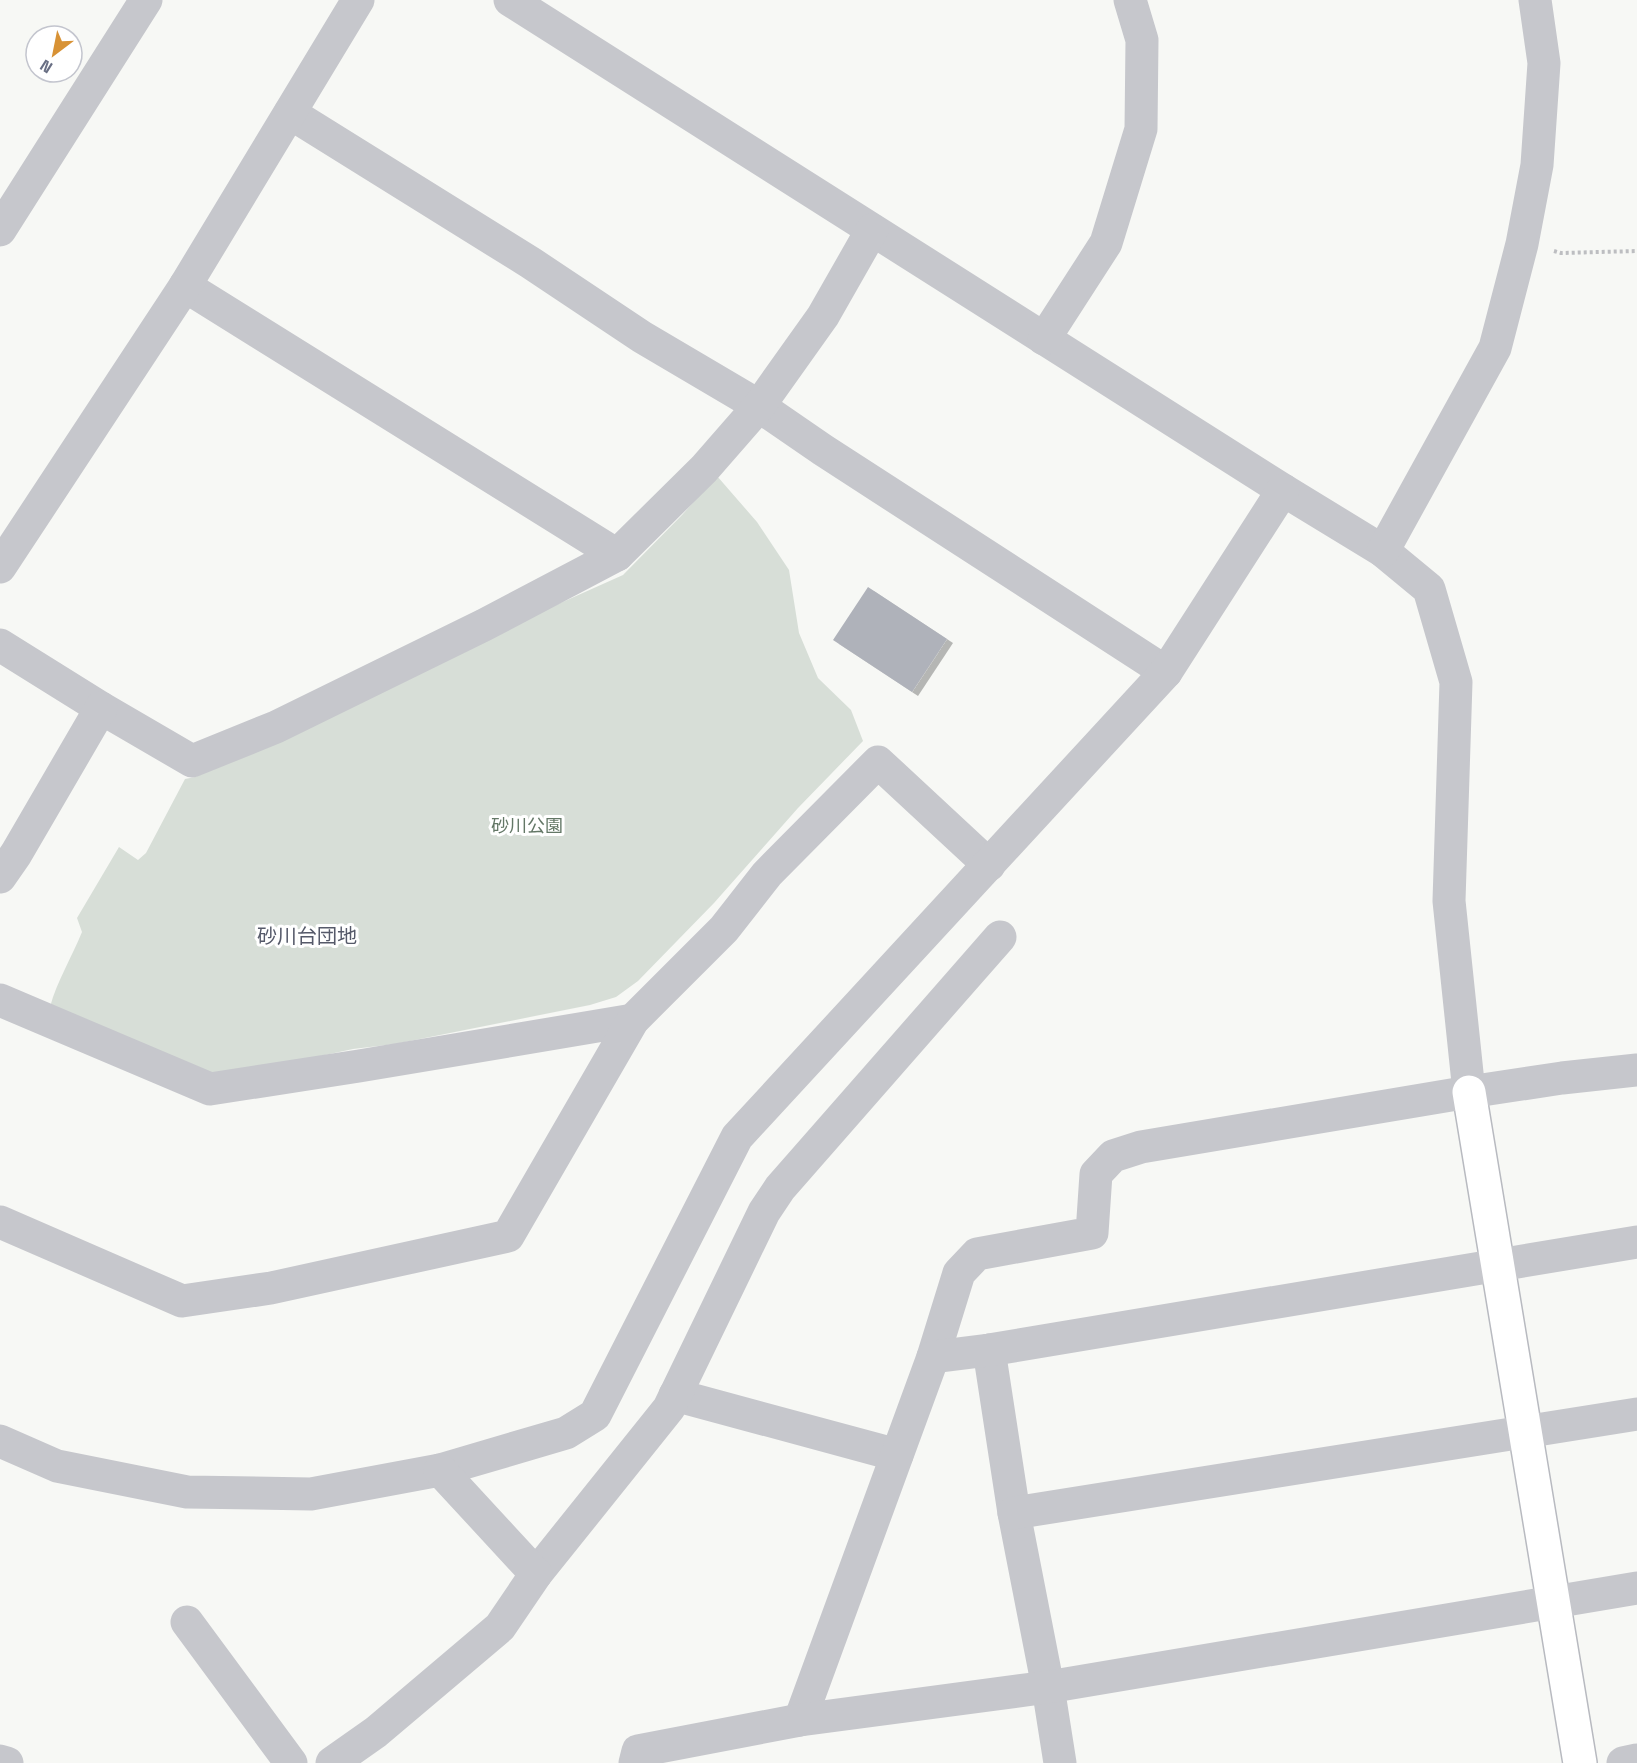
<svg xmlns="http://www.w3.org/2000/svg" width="1637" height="1763" font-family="'Space Grotesk','Noto Sans JP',sans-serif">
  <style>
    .green { fill: #d7ded7 }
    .building { fill: #afb2ba; filter: url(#shadow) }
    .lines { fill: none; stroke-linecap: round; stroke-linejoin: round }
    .secondary-casing { stroke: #b8bac0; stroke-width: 36 }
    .path { stroke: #bdbec1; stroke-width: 4; stroke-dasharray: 3 3; stroke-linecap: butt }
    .street { stroke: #c6c7cc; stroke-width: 33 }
    .secondary { stroke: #fff; stroke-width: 33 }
    .labels { text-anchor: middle; stroke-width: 6; stroke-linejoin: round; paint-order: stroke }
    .park-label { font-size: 18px; fill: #637766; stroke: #fff }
    .neighbourhood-label { font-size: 20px; fill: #565a6a; stroke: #fff }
  </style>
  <defs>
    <filter id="shadow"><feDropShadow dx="6" dy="4" stdDeviation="0" flood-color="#0004"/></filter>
  </defs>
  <rect width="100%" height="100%" fill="#f7f8f5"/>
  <path class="green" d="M 717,476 L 757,522 L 789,570 L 799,633 L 818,678 L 851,710 L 863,741 L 798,808 L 714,903 L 638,981 L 616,997 L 590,1005 L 395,1044 L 353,1049 L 213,1079 L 50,1007 C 57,981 72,957 82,932 L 77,918 L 119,847 L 138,860 L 146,853 L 185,779 L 195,777 L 518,622 L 623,575 L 682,515 Z"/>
  <path class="building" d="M 868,587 L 947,639 L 912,692 L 833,640 Z"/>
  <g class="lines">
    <defs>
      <path id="secondary" d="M 1469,1092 L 1580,1763"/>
    </defs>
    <use href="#secondary" class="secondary-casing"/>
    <path class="path" d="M 1554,251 L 1561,253 L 1637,251"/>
    <g class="street">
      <path d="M 510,0 L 1283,490 L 1383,551 L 1429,589 L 1456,682 L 1449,901 L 1469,1092"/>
      <path d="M 290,113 L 531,263 L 642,337 L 759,406 L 823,450 L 1166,672"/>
      <path d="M 0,230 L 146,0"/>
      <path d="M 185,286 L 617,555"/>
      <path d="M 1044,339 L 1106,243 L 1141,129 L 1142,40 L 1130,0"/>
      <path d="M 1383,551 L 1495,348 L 1522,244 L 1537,165 L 1544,63 L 1535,0"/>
      <path d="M 0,567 L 185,286 L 358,0"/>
      <path d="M 0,645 L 101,708 L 192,761 L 276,727 L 484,625 L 617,555 L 704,469 L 759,406 L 823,316 L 872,230"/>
      <path d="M 0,877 L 16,854 L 101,708"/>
      <path d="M 0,1000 L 210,1089 L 359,1066 L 633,1020"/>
      <path d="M 0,1222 L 182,1301 L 271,1288 L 508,1236 L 633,1020 L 724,929 L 767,874 L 878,762 L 989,865"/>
      <path d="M 989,1350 L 1014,1513 L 1048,1687 L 1060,1763"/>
      <path d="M 933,1357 L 959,1273 L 977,1254 L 1092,1233 L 1096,1174 L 1113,1156 L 1141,1147 L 1469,1092 L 1562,1078 L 1637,1070"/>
      <path d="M 675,1395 L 897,1455"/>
      <path d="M 0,1441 L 57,1466 L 187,1492 L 311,1494 L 440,1470 L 566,1433 L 595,1415 L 737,1137 L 1166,672 L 1283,490"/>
      <path d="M 1014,1513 L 1637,1414"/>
      <path d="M 536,1574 L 669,1408 L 764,1212 L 780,1188 L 1000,937"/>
      <path d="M 187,1622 L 291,1763"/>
      <path d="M 800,1720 L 933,1357 L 989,1350 L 1637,1242"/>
      <path d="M 0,1761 L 7,1763"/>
      <path d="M 332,1763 L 376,1732 L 500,1627 L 536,1574 L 440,1470"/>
      <path d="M 635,1763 L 638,1751 L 800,1720 L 1048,1687 L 1637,1588"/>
      <path d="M 1623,1763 L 1637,1760"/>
    </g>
    <use href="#secondary" class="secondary"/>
  </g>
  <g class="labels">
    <g class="park-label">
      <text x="527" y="832">砂川公園</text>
    </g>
    <g class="neighbourhood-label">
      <text x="307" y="943">砂川台団地</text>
    </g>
  </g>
  <g transform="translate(54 54) rotate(212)"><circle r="28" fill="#ffffff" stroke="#c3c5ce" stroke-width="1.5"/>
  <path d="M0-4.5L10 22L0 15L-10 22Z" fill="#d89235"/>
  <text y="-9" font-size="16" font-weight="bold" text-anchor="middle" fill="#696f84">N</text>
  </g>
</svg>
